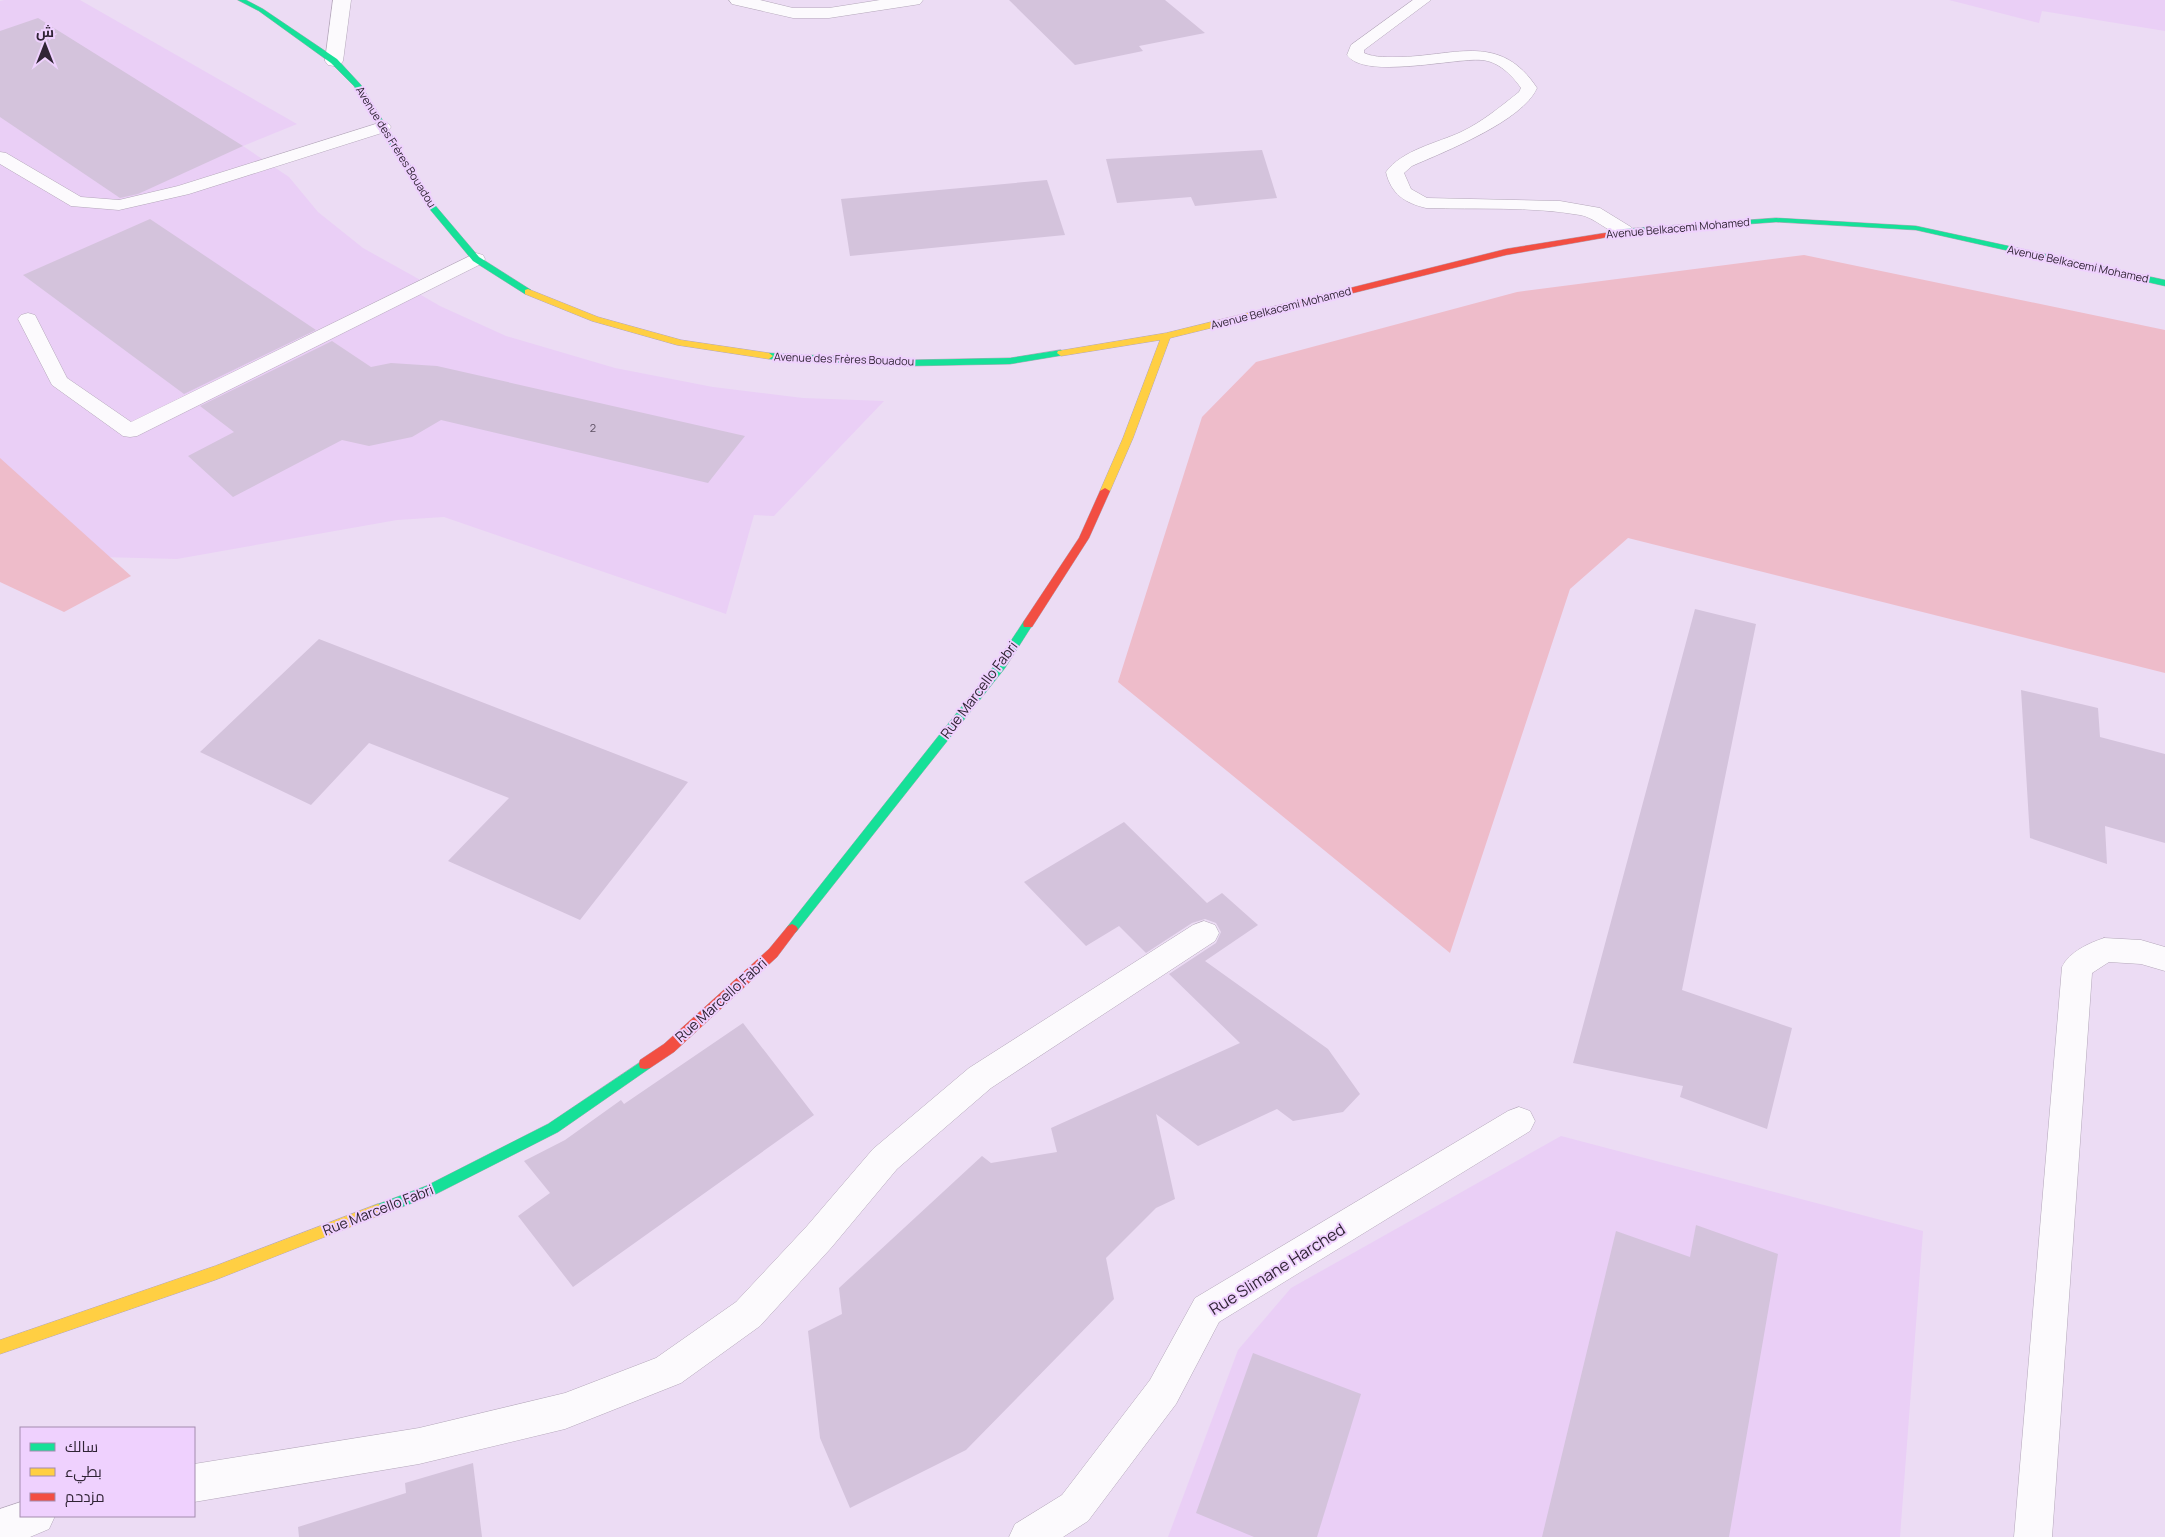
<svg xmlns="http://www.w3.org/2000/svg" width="2165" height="1537" font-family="Manrope,Cairo,sans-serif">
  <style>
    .built { fill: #eacff6 }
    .green { fill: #eebcca }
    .building { fill: #d4c3dc }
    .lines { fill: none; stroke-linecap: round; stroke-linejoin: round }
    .lane-casing { stroke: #b4a7ba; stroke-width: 1 }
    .street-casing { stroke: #b4a7ba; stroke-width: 1 }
    .fast-casing { stroke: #b4a7ba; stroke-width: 1 }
    .slow-casing { stroke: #b4a7ba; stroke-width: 1 }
    .jam-casing { stroke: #b4a7ba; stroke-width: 1 }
    .lane { fill: #fcfafd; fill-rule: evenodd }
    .street { fill: #fcfafd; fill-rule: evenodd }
    .fast { fill: #16e098; fill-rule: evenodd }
    .slow { fill: #ffcf43; fill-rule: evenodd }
    .jam { fill: #f24e42; fill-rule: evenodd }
    .labels { text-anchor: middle; stroke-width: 4; stroke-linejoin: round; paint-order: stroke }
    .far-street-label { font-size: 11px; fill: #302435; stroke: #efd1fe }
    .number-label { font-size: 11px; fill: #5c4f62 }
    .street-label { font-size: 14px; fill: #302435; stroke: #efd1fe }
    .near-street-label { font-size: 16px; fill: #302435; stroke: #efd1fe }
  </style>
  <rect width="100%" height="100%" fill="#ecdcf4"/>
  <g class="built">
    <path d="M 4,0 L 80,0 L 297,124 L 243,146 L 289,177 L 318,212 L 363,248 L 424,282 L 409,288 L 440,306 L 506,336 L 615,368 L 713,387 L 803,398 L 884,401 L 774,516 L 754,515 L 726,614 L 444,517 L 397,520 L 177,559 L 101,557 L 0,494 L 0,1 Z"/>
    <path d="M 1949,0 L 2165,0 L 2165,31 L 2042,11 L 2039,23 Z"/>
    <path d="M 1561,1136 L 1923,1231 L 1900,1537 L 1168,1537 L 1238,1350 L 1291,1288 Z"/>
  </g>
  <g class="green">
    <path d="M 1804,255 L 2165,330 L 2165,673 L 1628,538 L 1570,589 L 1450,953 L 1118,682 L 1202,417 L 1256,362 L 1517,292 Z"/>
    <path d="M 0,458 L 131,576 L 64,612 L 0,582 Z"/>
  </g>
  <g class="building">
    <path d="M 1009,0 L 1165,0 L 1205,33 L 1139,46 L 1143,51 L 1075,65 Z"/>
    <path d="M 38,18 L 243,146 L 138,194 L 120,198 L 0,117 L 0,31 Z"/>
    <path d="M 1262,150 L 1277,198 L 1195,206 L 1191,197 L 1117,203 L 1106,159 Z"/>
    <path d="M 1047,180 L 1065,235 L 850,256 L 841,199 Z"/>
    <path d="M 150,219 L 316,330 L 184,394 L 23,275 Z"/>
    <path d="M 332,341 L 371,367 L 391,363 L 437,366 L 745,436 L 708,483 L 441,420 L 412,437 L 369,446 L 342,440 L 233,497 L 188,456 L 234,432 L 200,406 Z"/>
    <path d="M 1695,609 L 1756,624 L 1682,990 L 1792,1028 L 1767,1129 L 1680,1097 L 1683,1086 L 1573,1063 Z"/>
    <path d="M 319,639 L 688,782 L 580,920 L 448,861 L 509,798 L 369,743 L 311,805 L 200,752 Z"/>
    <path d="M 2021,690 L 2098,708 L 2100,737 L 2165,754 L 2165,843 L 2105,826 L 2107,864 L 2030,838 Z"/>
    <path d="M 1124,822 L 1207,903 L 1222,893 L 1258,925 L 1205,961 L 1328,1049 L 1360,1094 L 1343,1112 L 1293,1121 L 1277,1109 L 1198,1146 L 1156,1114 L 1175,1199 L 1156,1208 L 1106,1258 L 1114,1299 L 966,1450 L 850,1508 L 820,1438 L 808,1331 L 842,1314 L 839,1288 L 982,1156 L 991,1163 L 1057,1152 L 1051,1128 L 1240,1043 L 1169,974 L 1216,943 L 1221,932 L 1216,923 L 1205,919 L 1192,923 L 1146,953 L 1119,926 L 1086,946 L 1024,882 Z"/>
    <path d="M 743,1023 L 814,1115 L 573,1287 L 518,1216 L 550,1193 L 524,1161 L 565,1140 L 621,1100 L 624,1104 Z"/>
    <path d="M 1696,1225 L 1778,1254 L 1729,1537 L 1542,1537 L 1616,1231 L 1690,1257 Z"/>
    <path d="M 1253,1353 L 1361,1394 L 1317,1537 L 1254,1537 L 1196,1513 Z"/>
    <path d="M 473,1463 L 482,1537 L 299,1537 L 298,1527 L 406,1493 L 405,1483 Z"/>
  </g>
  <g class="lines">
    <defs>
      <g id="lane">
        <path d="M 1413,0 L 1431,0 L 1364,50 L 1364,53 C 1375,58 1389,57 1402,57 C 1457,55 1501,33 1537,88 C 1523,121 1444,152 1412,166 L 1404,173 L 1411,189 L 1427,198 L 1560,201 L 1600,208 L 1631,227 L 1634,231 L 1631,235 C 1613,239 1598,218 1580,215 C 1530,206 1477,210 1426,208 C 1405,203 1391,194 1386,172 C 1402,150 1437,143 1461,132 C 1482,122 1500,107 1519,92 L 1521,88 C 1512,75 1498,61 1481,60 C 1454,58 1364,80 1347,55 L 1351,45 Z"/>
        <path d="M 382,122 L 388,123 L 391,127 L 388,131 L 189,194 L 119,210 L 71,206 L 0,164 L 0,152 L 6,153 L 81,197 L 119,200 L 178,186 Z"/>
        <path d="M 476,253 L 483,255 L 485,259 L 483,263 L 137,436 L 130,437 L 123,436 L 52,385 L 18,319 L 21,315 L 28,313 L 35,315 L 67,378 L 131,422 Z"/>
      </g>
      <g id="street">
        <path d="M 333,0 L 351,0 L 343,61 L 340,65 L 334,66 L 328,65 L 325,61 Z"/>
        <path d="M 729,0 L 760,0 L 793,8 L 829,8 L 880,0 L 923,0 L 920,4 L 914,5 L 829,18 L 793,18 L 732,4 Z"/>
        <path d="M 1204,921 L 1215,925 L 1219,933 L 1215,941 L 991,1088 L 897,1169 L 831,1248 L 760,1326 L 681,1383 L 565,1429 L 419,1464 L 194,1502 L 194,1464 L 419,1428 L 565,1393 L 656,1358 L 736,1302 L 807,1226 L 873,1149 L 969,1068 L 1193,925 Z"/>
        <path d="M 2104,938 L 2141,940 L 2165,947 L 2165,971 L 2141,964 L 2109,962 L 2092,973 L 2052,1537 L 2014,1537 L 2062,967 C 2069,952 2089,943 2104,938 Z"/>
        <path d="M 1519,1107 L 1530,1111 L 1535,1121 L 1530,1131 L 1219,1322 L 1176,1404 L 1088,1521 L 1063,1537 L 1009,1537 L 1015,1524 L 1062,1495 L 1150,1380 L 1195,1298 L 1508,1111 Z"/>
        <path d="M 21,1502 L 21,1516 L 55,1516 L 49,1529 L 30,1537 L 0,1537 L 0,1509 Z"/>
      </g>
      <g id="fast">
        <path d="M 238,0 L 246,0 L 263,9 L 337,59 L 361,85 L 434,204 L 479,257 L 531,290 L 531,294 L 525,294 L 473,261 L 428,207 L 354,86 L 331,63 L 259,11 Z"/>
        <path d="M 1776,218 L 1916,226 L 2165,280 L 2165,286 L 1916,230 L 1776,222 L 1625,233 L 1605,237 L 1601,235 L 1625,229 Z"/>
        <path d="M 1061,350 L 1065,353 L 1064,355 L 1010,364 L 908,366 L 769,359 L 765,356 L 769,353 L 908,360 L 1010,358 Z"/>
        <path d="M 1028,620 L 1033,624 L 1005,668 L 796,932 L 792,934 L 788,932 L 786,929 L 788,926 L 997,662 L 1024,621 Z"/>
        <path d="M 645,1059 L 650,1060 L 651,1064 L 650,1068 L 558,1132 L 436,1194 L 378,1216 L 373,1214 L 371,1210 L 373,1206 L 426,1186 L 548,1124 Z"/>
      </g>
      <g id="slow">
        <path d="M 528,289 L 598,317 L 681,340 L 769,353 L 773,356 L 769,359 L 677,345 L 592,321 L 525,294 L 525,290 Z"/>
        <path d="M 1297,301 L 1301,304 L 1300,306 L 1170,338 L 1133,438 L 1110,491 L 1105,494 L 1102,493 L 1100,491 L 1123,438 L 1160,340 L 1061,356 L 1057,353 L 1058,351 L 1166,333 Z"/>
        <path d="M 378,1204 L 383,1206 L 385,1210 L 383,1214 L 215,1280 L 0,1354 L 0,1340 L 215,1266 Z"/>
      </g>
      <g id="jam">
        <path d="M 1605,233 L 1608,233 L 1608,237 L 1506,255 L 1297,307 L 1293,304 L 1294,302 L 1506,249 Z"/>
        <path d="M 1105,488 L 1110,491 L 1089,538 L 1032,627 L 1024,627 L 1023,624 L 1024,621 L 1079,538 L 1100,491 Z"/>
        <path d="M 792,924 L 796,926 L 798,929 L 777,957 L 674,1052 L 650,1068 L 645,1069 L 640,1068 L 639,1064 L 640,1060 L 664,1044 L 769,949 L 788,926 Z"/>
      </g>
    </defs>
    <use href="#lane" class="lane-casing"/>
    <use href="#street" class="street-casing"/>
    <use href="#fast" class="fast-casing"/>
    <use href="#slow" class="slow-casing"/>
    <use href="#jam" class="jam-casing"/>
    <use href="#lane" class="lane"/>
    <use href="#street" class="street"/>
    <use href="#fast" class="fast"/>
    <use href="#slow" class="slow"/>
    <use href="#jam" class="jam"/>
  </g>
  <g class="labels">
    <g class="far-street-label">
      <text transform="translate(396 147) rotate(58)" y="4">Avenue des Frères Bouadou</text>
      <text transform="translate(1678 228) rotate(-5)" y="4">Avenue Belkacemi Mohamed</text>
      <text transform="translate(2078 264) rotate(12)" y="4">Avenue Belkacemi Mohamed</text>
      <text transform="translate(1281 308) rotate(-14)" y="4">Avenue Belkacemi Mohamed</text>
      <text transform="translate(844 359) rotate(2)" y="4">Avenue des Frères Bouadou</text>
    </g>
    <g class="number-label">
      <text x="593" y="432">2</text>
    </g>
    <g class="street-label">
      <text transform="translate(979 690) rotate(-53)" y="5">Rue Marcello Fabri</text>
      <text transform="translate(721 1000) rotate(-42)" y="5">Rue Marcello Fabri</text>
      <text transform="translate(378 1210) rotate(-21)" y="5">Rue Marcello Fabri</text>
    </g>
    <g class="near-street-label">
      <text transform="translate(1277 1269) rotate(-32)" y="6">Rue Slimane Harched</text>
    </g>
  </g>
  <rect x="20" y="1427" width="175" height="90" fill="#efd1fe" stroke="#a38cae"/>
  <rect x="30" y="1443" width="25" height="8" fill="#16e098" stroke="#a38cae"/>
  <text x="65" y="1452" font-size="15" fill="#302435">سالك</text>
  <rect x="30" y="1468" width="25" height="8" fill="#ffcf43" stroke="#a38cae"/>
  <text x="65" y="1477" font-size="15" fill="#302435">بطيء</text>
  <rect x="30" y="1493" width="25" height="8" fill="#f24e42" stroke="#a38cae"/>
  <text x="65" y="1502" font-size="15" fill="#302435">مزدحم</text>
  <g transform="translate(45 45)" stroke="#efd1fe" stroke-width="4" paint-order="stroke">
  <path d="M0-4L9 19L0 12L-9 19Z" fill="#302435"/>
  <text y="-8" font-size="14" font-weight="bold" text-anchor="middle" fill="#302435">ش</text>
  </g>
</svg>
